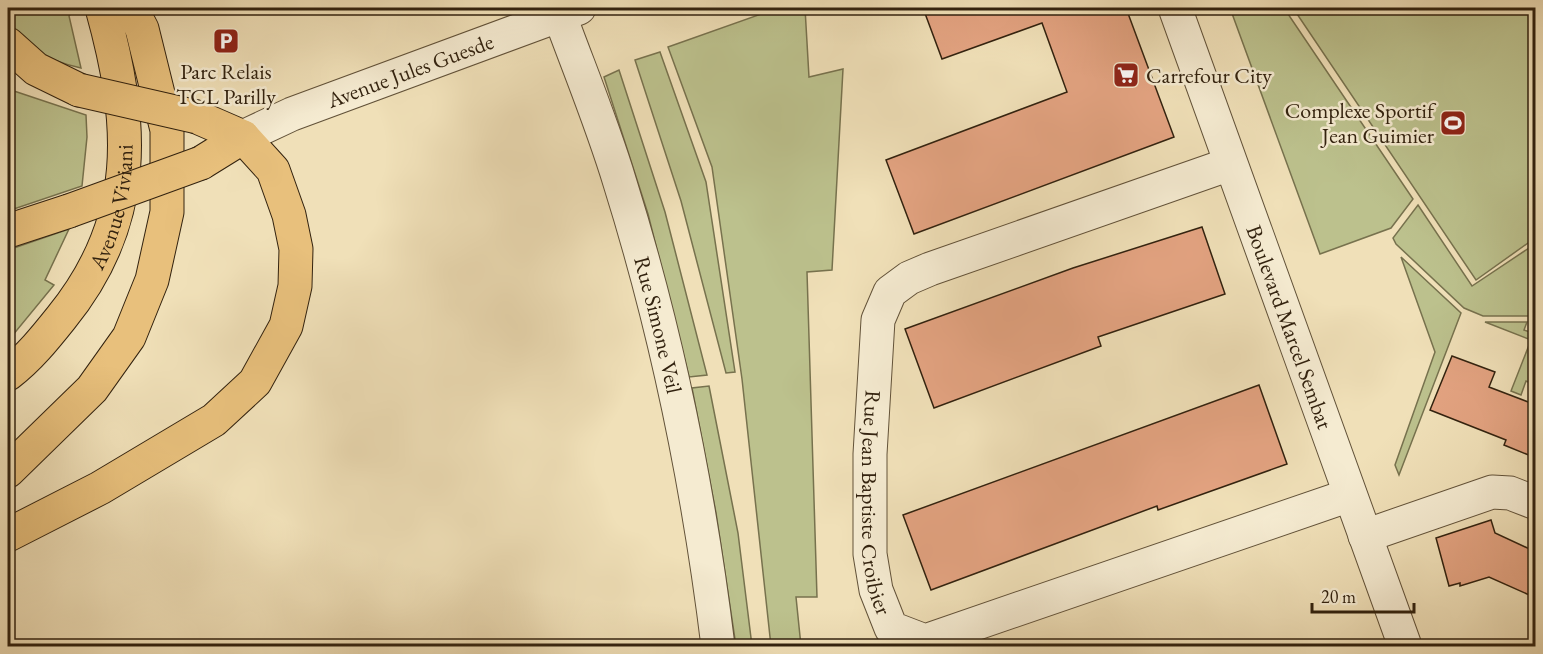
<svg xmlns="http://www.w3.org/2000/svg" width="1543" height="654" font-family="'EB Garamond',serif">
  <style>
    .green { fill: #bcc18d; stroke: #77724e; stroke-width: 1.5 }
    .building { fill: #e3a381; stroke: #32220f; stroke-width: 1.5 }
    .lines { fill: none; stroke-linecap: round; stroke-linejoin: round }
    .minor-casing { stroke: #625239; stroke-width: 35 }
    .major-casing { stroke: #32220f; stroke-width: 35 }
    .highway-casing { stroke: #32220f; stroke-width: 35 }
    .minor { stroke: #f5ebd1; stroke-width: 33 }
    .major { stroke: #e8c07c; stroke-width: 33 }
    .highway { stroke: #e8c07c; stroke-width: 33 }
    .major-bridge-casing { stroke: #32220f; stroke-width: 35; stroke-linecap: butt }
    .highway-bridge-casing { stroke: #32220f; stroke-width: 35; stroke-linecap: butt }
    .major-bridge { stroke: #e8c07c; stroke-width: 33 }
    .highway-bridge { stroke: #e8c07c; stroke-width: 33 }
    .labels { text-anchor: middle; stroke-width: 5; stroke-linejoin: round; paint-order: stroke }
    .street-label { font-size: 22px; fill: #32220f; stroke: #f5ebd1 }
    .poi-label { font-size: 22px; fill: #32220f; stroke: #f5ebd1 }
  </style>
  <rect width="100%" height="100%" fill="#f0e0b8"/>
  <filter id="stains"><feTurbulence type="fractalNoise" baseFrequency=".00333" numOctaves="4"/><feColorMatrix values="0 0 0 0 .2 0 0 0 0 .09 0 0 0 0 .02 0 0 0 .5 -.17"/></filter>
  <radialGradient id="worn" r=".72"><stop offset=".6" stop-color="#630" stop-opacity="0"/><stop offset="1" stop-color="#630" stop-opacity=".3"/></radialGradient>
  <g class="green">
    <path d="M 8,8 L 75,8 L 69,16 L 81,68 C 52,62 8,43 8,8 Z"/>
    <path d="M 778,8 L 805,8 L 809,77 L 843,69 L 832,270 L 807,272 L 817,597 L 796,597 L 801,646 L 771,646 L 742,379 L 712,167 L 668,47 Z"/>
    <path d="M 1230,8 L 1284,8 L 1413,199 L 1391,228 L 1320,254 Z"/>
    <path d="M 1293,8 L 1535,8 L 1535,238 L 1476,280 Z"/>
    <path d="M 660,52 L 706,182 L 735,372 L 726,373 L 681,201 L 635,60 Z"/>
    <path d="M 619,70 L 665,212 L 707,375 L 689,377 L 648,214 L 604,77 Z"/>
    <path d="M 8,89 L 86,115 L 87,137 L 82,186 L 8,211 Z"/>
    <path d="M 1418,205 L 1472,286 L 1535,244 L 1535,304 L 1530,316 L 1483,316 L 1464,308 L 1396,244 L 1393,238 Z"/>
    <path d="M 69,229 L 45,280 L 54,285 L 8,341 L 8,250 Z"/>
    <path d="M 1401,257 L 1461,313 L 1399,475 L 1395,465 L 1435,352 Z"/>
    <path d="M 1485,322 L 1527,322 L 1524,330 L 1535,334 L 1535,385 L 1526,381 L 1521,395 L 1511,391 L 1531,340 Z"/>
    <path d="M 709,386 L 738,533 L 752,646 L 736,646 L 716,513 L 692,388 Z"/>
  </g>
  <g class="building">
    <path d="M 923,8 L 1126,8 L 1174,137 L 914,234 L 886,160 L 1067,92 L 1042,23 L 942,59 Z"/>
    <path d="M 1202,227 L 1225,294 L 1098,337 L 1101,346 L 934,408 L 905,329 L 1073,268 Z"/>
    <path d="M 1452,356 L 1495,372 L 1489,387 L 1536,405 L 1536,458 L 1504,445 L 1506,440 L 1430,410 Z"/>
    <path d="M 1259,385 L 1287,464 L 1158,510 L 1157,506 L 931,590 L 903,515 Z"/>
    <path d="M 1491,520 L 1495,533 L 1536,552 L 1536,598 L 1489,577 L 1460,586 L 1460,583 L 1449,586 L 1436,538 Z"/>
  </g>
  <g class="lines">
    <defs>
      <g id="minor">
        <path id="s1" d="M 557,8 C 578,66 602,123 620,183 C 667,333 699,491 718,646"/>
        <path id="s2" d="M 1175,8 L 1405,646"/>
        <path id="s3" d="M 243,137 L 292,114 L 579,8"/>
        <path id="s4" d="M 1230,164 L 930,269 L 909,278 L 890,292 L 878,320 L 870,454 L 870,554 L 876,590 L 891,628 L 925,641 L 1350,495"/>
        <path d="M 1365,536 L 1492,492 L 1510,493 L 1536,503"/>
      </g>
      <g id="major">
        <path d="M 8,44 L 36,69 L 79,90"/>
        <path d="M 197,117 L 243,137"/>
        <path id="s5" d="M 8,374 C 29,358 45,338 61,318 C 141,220 134,123 102,8"/>
      </g>
      <g id="highway">
        <path d="M 8,231 L 69,211"/>
        <path d="M 8,471 L 92,389 L 129,337 L 152,280 L 167,212 L 167,130 L 142,29 L 131,8"/>
        <path d="M 8,535 L 100,488 L 214,420 L 255,382 L 286,326 L 295,286 L 296,249 L 289,215 L 273,170 L 243,137 L 201,163"/>
      </g>
    </defs>
    <use href="#minor" class="minor-casing"/>
    <use href="#major" class="major-casing"/>
    <use href="#highway" class="highway-casing"/>
    <use href="#minor" class="minor"/>
    <use href="#major" class="major"/>
    <use href="#highway" class="highway"/>
    <defs>
      <path id="major-bridge" d="M 79,90 L 197,117"/>
      <path id="highway-bridge" d="M 69,211 L 201,163"/>
    </defs>
    <use href="#major-bridge" class="major-bridge-casing"/>
    <use href="#highway-bridge" class="highway-bridge-casing"/>
    <use href="#major-bridge" class="major-bridge"/>
    <use href="#highway-bridge" class="highway-bridge"/>
  </g>
  <defs>
    <symbol id="parking-square" viewBox="-11 -11 22 22"><rect x="-9" y="-9" width="18" height="18" rx="4" fill="#8f2418" stroke="#f5ebd1"/><path d="M-3.5-5.5H1a3.5 3.5 0 0 1 0 7H-1V5.5H-3.5ZM-1-3.4V-.6H.8a1.4 1.4 0 0 0 0-2.8Z" fill="#fff"/></symbol>
    <symbol id="supermarket-square" viewBox="-11 -11 22 22"><rect x="-9" y="-9" width="18" height="18" rx="4" fill="#8f2418" stroke="#f5ebd1"/><path d="M-6-5.5h2.5l.6 2H6L4.5 2H-2.5L-4.4-4H-6ZM-1.5 3.2a1.3 1.3 0 1 0 .1 0ZM3 3.2a1.3 1.3 0 1 0 .1 0Z" fill="#fff"/></symbol>
    <symbol id="stadium-square" viewBox="-11 -11 22 22"><rect x="-9" y="-9" width="18" height="18" rx="4" fill="#8f2418" stroke="#f5ebd1"/><path d="M0-5a6.5 5 0 1 0 0 10a6.5 5 0 1 0 0-10ZM-3.5-1.8h7v3.6h-7Z" fill="#fff"/></symbol>
  </defs>
  <g fill-rule="evenodd">
    <use href="#parking-square" x="211" y="26" width="30" height="30"/>
    <use href="#supermarket-square" x="1111" y="60" width="30" height="30"/>
    <use href="#stadium-square" x="1438" y="108" width="30" height="30"/>
  </g>
  <g class="labels">
    <g class="street-label">
      <text dy="8" stroke="none"><textPath href="#s3" startOffset="180">Avenue Jules Guesde</textPath></text>
      <text dy="8" stroke="none"><textPath href="#s5" startOffset="202">Avenue Viviani</textPath></text>
      <text dy="8" stroke="none"><textPath href="#s1" startOffset="333">Rue Simone Veil</textPath></text>
      <text dy="8" stroke="none"><textPath href="#s2" startOffset="339">Boulevard Marcel Sembat</textPath></text>
      <text dy="8" stroke="none"><textPath href="#s4" startOffset="578">Rue Jean Baptiste Croibier</textPath></text>
    </g>
    <g class="poi-label">
      <text x="226" y="79">Parc Relais<tspan x="226" dy="25">TCL Parilly</tspan></text>
      <text x="1146" y="83" text-anchor="start">Carrefour City</text>
      <text x="1434" y="118" text-anchor="end">Complexe Sportif<tspan x="1434" dy="25">Jean Guimier</tspan></text>
    </g>
  </g>
  <rect width="1543" height="654" fill="none" stroke="#f0e0b8" stroke-width="30"/>
  <rect x="9" y="9" width="1525" height="636" fill="none" stroke="#32220f" stroke-width="3"/>
  <rect x="15" y="15" width="1513" height="624" fill="none" stroke="#32220f" stroke-width="1.5"/>
  <path d="M1312 603v9h102v-9" fill="none" stroke="#32220f" stroke-width="3"/>
  <text x="1321" y="603" font-size="18" fill="#32220f" stroke="#f5ebd1" stroke-width="4.5" paint-order="stroke">20 m</text>
  <rect width="100%" height="100%" filter="url(#stains)"/>
  <rect width="100%" height="100%" fill="url(#worn)"/>
</svg>
